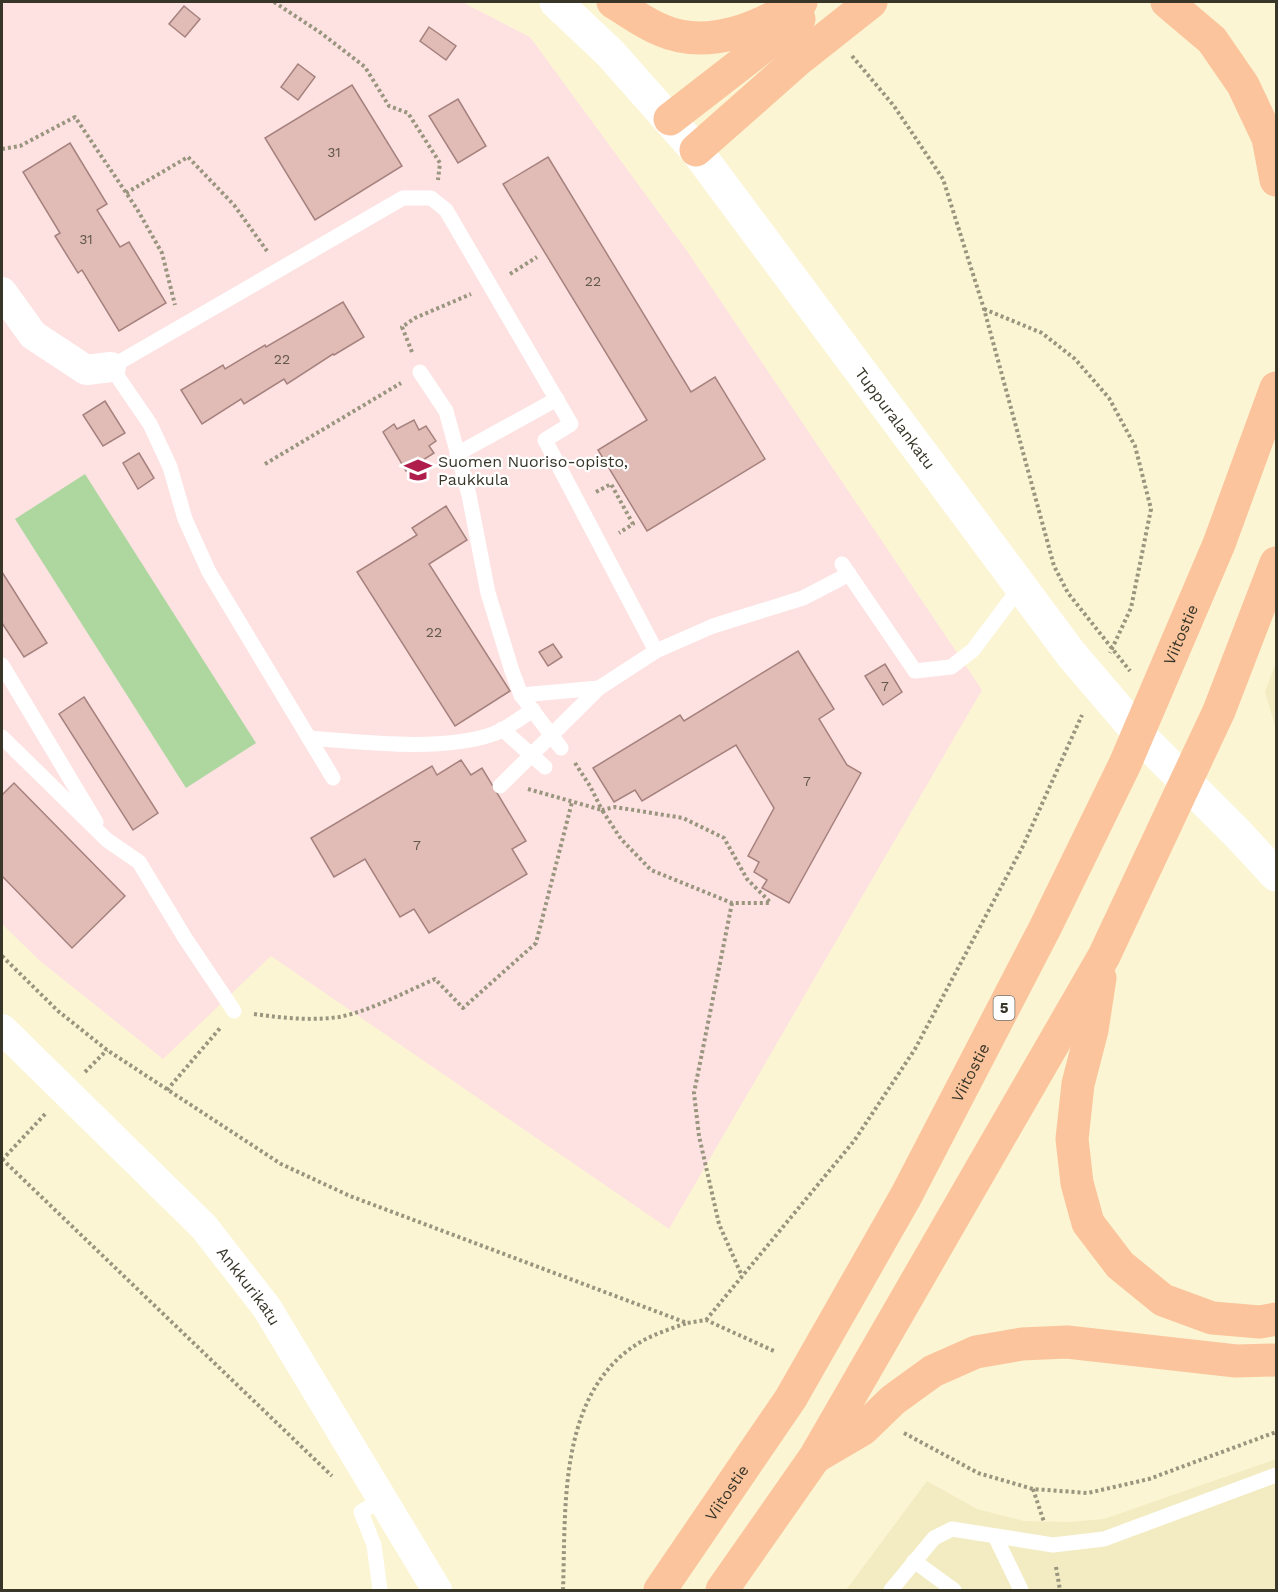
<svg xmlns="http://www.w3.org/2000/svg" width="1278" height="1592" font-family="'Work Sans',sans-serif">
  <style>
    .built { fill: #f3ecc2 }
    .education { fill: #fee2e2 }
    .green { fill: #aed7a0 }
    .building { fill: #e1bbb6; stroke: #a6827e; stroke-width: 1.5 }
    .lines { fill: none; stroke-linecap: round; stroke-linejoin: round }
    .path { stroke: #99957e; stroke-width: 4; stroke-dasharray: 3 3; stroke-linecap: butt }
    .lane { stroke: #fff; stroke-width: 15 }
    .street { stroke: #fff; stroke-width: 30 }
    .secondary { stroke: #fff; stroke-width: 33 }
    .highway { stroke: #fbc49c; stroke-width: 33 }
    .labels { text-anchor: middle; stroke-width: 4.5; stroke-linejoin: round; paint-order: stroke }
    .number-label { font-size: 14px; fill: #62574c }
    .shield { fill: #fff; stroke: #747269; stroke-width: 1.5 }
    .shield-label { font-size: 15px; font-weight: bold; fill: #383629 }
    .street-label { font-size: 16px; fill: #383629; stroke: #fff }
    .poi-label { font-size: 16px; fill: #383629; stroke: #fff; text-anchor: start }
  </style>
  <rect width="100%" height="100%" fill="#fbf5d3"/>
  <g class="built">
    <path d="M 1276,662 L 1276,729 L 1265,692 Z"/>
    <path d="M 1276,1459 L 1276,1590 L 846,1590 L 927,1481 L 977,1509 L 1024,1521 L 1069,1522 L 1104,1519 Z"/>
  </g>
  <path class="education" d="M 2,2 L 462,2 L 530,37 L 687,251 L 982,690 L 669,1229 L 271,956 L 163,1059 L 40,961 L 2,924 Z"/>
  <path class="green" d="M 85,474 L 256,743 L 186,788 L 15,519 Z"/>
  <g class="building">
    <path d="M 184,6 L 200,19 L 185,37 L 169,24 Z"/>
    <path d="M 429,27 L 456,46 L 446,60 L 420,41 Z"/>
    <path d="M 298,64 L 315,77 L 298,100 L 281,87 Z"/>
    <path d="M 352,85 L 402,166 L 315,220 L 265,138 Z"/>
    <path d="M 458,99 L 486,146 L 458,163 L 429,116 Z"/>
    <path d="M 70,143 L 107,204 L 97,210 L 120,247 L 129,242 L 166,303 L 119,331 L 82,270 L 78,273 L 55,236 L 60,233 L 23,172 Z"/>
    <path d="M 548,157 L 691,392 L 715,377 L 765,459 L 647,531 L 598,450 L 647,420 L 503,184 Z"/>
    <path d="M 343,302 L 364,337 L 334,355 L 333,354 L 287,384 L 284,379 L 244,404 L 241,399 L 202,424 L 181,390 L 223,365 L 225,369 L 265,345 L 266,347 Z"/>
    <path d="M 105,401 L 125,433 L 103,446 L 83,415 Z"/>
    <path d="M 414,420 L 419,430 L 426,426 L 436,441 L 429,446 L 434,453 L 406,471 L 383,432 L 394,424 L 397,429 Z"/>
    <path d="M 139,453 L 154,478 L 138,489 L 123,463 Z"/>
    <path d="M 446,506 L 467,540 L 429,564 L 510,691 L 455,726 L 357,572 L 417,535 L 412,528 Z"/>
    <path d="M 2,572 L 47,643 L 24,657 L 2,623 Z"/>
    <path d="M 553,644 L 562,657 L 548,666 L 539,652 Z"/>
    <path d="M 798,651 L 834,709 L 819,719 L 847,765 L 861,773 L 789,903 L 762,888 L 767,880 L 754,872 L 759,862 L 748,856 L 774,808 L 736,745 L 642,801 L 635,790 L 614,802 L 593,768 L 680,715 L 684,721 Z"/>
    <path d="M 885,664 L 902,692 L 883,705 L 865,676 Z"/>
    <path d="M 84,697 L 158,813 L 133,830 L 59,714 Z"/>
    <path d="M 461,760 L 471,775 L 482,768 L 526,841 L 512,849 L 527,874 L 429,933 L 414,909 L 400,917 L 365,859 L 334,877 L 311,838 L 432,766 L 437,775 Z"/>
    <path d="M 14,783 L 125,896 L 72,948 L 2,876 L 2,795 Z"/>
  </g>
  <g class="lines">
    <g class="path">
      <path d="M 274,2 L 321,33 L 365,67 L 389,106 L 408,113 L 440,163 L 438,180"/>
      <path d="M 852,56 L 894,106 L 943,179 L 984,309 L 1054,566 L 1068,593 L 1130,671"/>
      <path d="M 2,149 L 20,146 L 75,117 L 137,209 L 162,253 L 175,305"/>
      <path d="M 126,193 L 188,157 L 234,205 L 267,251"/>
      <path d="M 510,274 L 537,257"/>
      <path d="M 984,309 L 1042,333 L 1075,359 L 1109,398 L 1135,446 L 1151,509 L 1131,608 L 1110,653"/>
      <path d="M 412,352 L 402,327 L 415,318 L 471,294"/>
      <path d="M 265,464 L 401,383"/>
      <path d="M 596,492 L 611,484 L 633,524 L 619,533"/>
      <path d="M 575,763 L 590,786 L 602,810 L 615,807 L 683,818 L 724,838 L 747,879 L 771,903"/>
      <path d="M 528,789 L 602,810 L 621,839 L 651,870 L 732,903 L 771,903"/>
      <path d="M 732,903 L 694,1093 L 699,1136 L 719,1224 L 742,1276"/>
      <path d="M 2,956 L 58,1011 L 107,1050 L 281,1164 L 350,1196 L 687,1323 L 706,1320 L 774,1351"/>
      <path d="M 254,1014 C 283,1018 310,1021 339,1017 C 370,1011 405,992 435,979 L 463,1008 L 536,943 L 572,802"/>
      <path d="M 85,1072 L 107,1050"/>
      <path d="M 167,1090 L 221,1027"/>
      <path d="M 2,1159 L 332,1476"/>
      <path d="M 2,1160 L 47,1112"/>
      <path d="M 706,1320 L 854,1141 L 915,1049 L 1023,846 L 1082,715"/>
      <path d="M 904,1433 L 978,1473 L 1033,1489 L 1088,1493 L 1149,1479 L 1276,1432"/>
      <path d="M 1033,1489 L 1044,1522"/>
      <path d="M 1056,1567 L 1060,1590"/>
      <path d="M 563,1590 C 566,1506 557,1388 644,1340 C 657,1333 673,1328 687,1323"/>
    </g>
    <g class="lane">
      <path d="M 420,372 L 446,411 L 469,495 L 488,593 L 512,671 L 521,695 L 561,748"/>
      <path d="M 457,454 L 557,399"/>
      <path d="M 842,564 L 915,671 L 951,667 L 973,650 L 1021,586"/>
      <path d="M 656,651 L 713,626 L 803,598 L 849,574"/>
      <path d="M 2,665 L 96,822"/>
      <path d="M 502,729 L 545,767"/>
      <path d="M 2,737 L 107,840 L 139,862 L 185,938 L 234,1011"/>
      <path d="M 309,738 C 362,742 443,752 493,734 C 507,729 520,718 533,710"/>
      <path d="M 333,778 L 209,572 L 185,519 L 170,467 L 150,424 L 111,367 L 403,198 L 431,198 L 446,210 L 571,424 L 545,440 L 656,651 L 599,688 L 521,695"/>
      <path d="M 500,786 L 599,688"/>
      <path d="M 995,1536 L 1021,1590"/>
      <path d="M 914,1561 L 954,1590"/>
      <path d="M 380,1590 L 374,1545 L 361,1512 L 382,1499"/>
      <path d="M 891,1590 L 934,1538 L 952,1529 L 1053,1545 L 1104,1539 L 1276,1475"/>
    </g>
    <g class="street">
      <path d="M 2,292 L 33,335 L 86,370 L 111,367"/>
      <path id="s1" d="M 2,1029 L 204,1227 L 267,1308 L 437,1590"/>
    </g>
    <path class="secondary" id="s2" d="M 556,2 L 610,53 L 696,150 L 1071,654 L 1147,743 L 1238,834 L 1276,875"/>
    <g class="highway">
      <path d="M 613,2 C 628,11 644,23 661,30 C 709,51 760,27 801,2"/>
      <path d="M 1167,2 L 1212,40 L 1243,85 L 1268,138 L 1276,180"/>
      <path d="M 670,119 L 799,19"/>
      <path d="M 696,150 L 799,59 L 871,2"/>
      <path d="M 1100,978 L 1092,1030 L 1078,1084 L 1072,1139 L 1077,1183 L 1088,1223 L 1120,1265 L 1163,1300 L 1212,1318 L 1260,1322 L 1276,1319"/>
      <path d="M 817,1456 L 863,1429 L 893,1400 L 933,1371 L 976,1352 L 1022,1344 L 1067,1342 L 1236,1361 L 1276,1360"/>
      <path id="s3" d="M 660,1590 L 791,1398 L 906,1196 L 1045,928 L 1125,764 L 1219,544 L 1276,388"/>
      <path d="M 722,1590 L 815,1457 L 1104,956 L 1219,711 L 1276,563"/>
    </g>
  </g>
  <defs>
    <symbol id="school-bare" viewBox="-9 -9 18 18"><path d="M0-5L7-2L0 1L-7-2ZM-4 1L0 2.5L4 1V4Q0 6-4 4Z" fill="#af1d4c" stroke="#fff" stroke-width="2.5" paint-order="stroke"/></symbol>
  </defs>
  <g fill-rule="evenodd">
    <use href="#school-bare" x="399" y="451" width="38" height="38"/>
  </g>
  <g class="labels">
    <g class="number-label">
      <text x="334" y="157">31</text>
      <text x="86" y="244">31</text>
      <text x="593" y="286">22</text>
      <text x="282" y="364">22</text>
      <text x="434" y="637">22</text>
      <text x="885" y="691">7</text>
      <text x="807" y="786">7</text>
      <text x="417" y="850">7</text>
    </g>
    <rect class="shield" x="993.5" y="996" width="21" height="24" rx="4.5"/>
    <g class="shield-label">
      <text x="1004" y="1013">5</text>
    </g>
    <g class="street-label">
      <text dy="6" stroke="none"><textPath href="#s2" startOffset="538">Tuppuralankatu</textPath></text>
      <text dy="6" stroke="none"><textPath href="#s3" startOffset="1090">Viitostie</textPath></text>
      <text dy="6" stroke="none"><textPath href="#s3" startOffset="604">Viitostie</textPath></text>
      <text dy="6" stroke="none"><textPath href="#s1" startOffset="357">Ankkurikatu</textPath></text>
      <text dy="6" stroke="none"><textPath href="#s3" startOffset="118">Viitostie</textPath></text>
    </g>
    <g class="poi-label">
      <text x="438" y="467">Suomen Nuoriso-opisto,<tspan x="438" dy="18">Paukkula</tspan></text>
    </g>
  </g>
  <rect width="1278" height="1592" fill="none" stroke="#383629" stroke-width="6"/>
</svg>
